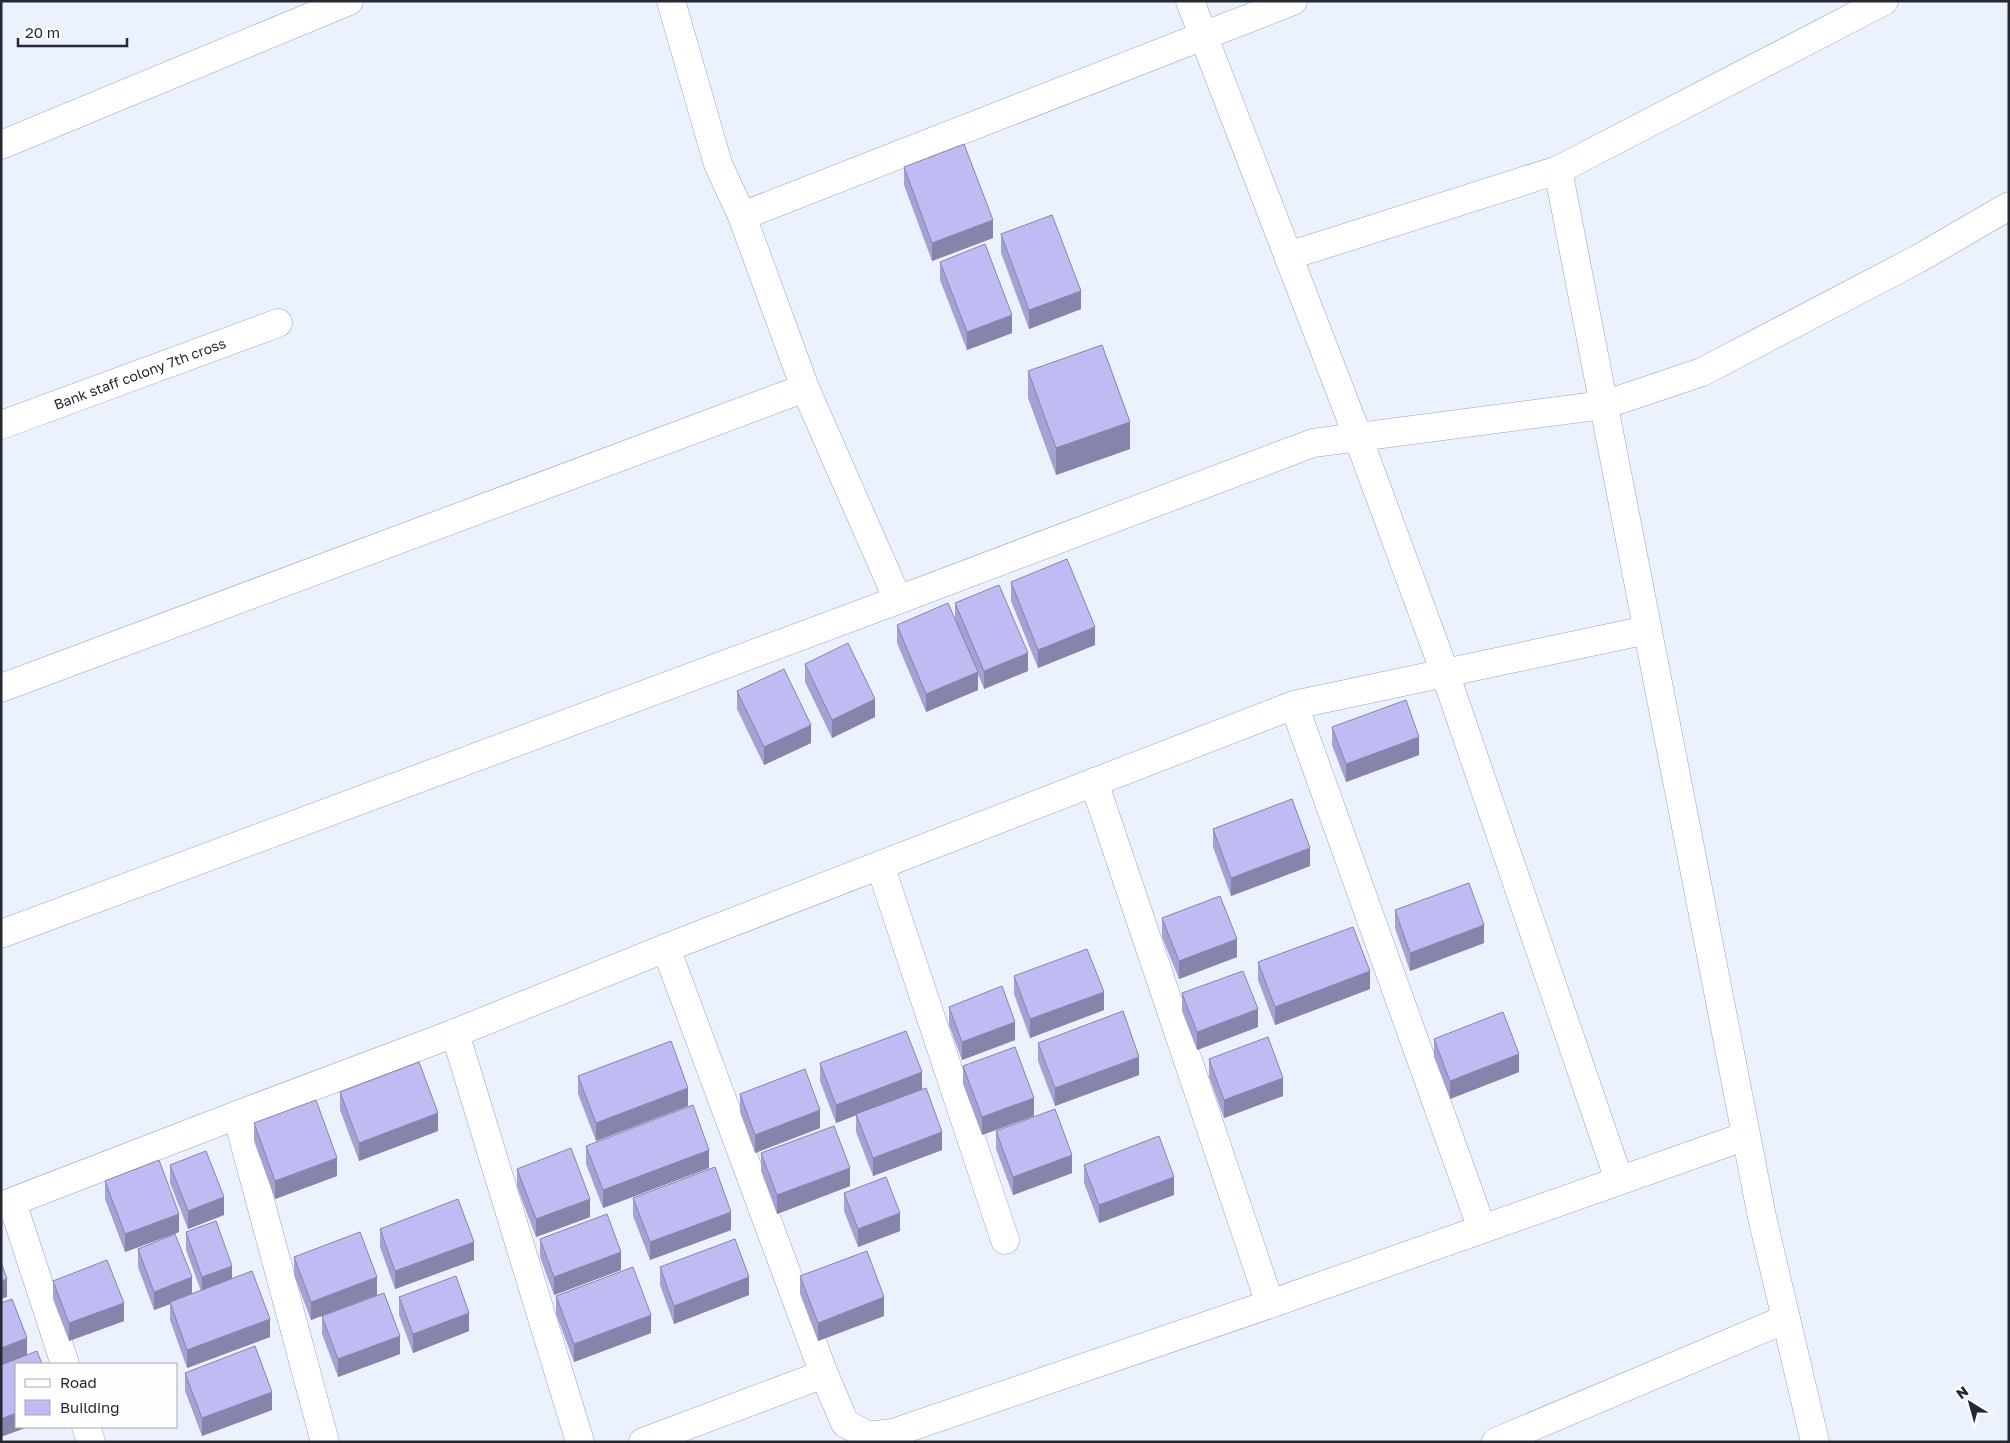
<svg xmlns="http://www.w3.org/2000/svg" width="2010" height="1443" font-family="'Golos Text',sans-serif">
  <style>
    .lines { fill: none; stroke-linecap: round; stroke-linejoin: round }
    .minor-casing { stroke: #96a4bf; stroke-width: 29 }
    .minor { stroke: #fff; stroke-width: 28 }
    .wall { fill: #a4a2d2 }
    .shaded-wall { fill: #8684ab }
    .building { fill: #bfbcf4; stroke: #8684ab }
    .labels { text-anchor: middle; stroke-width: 5; stroke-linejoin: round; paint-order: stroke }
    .street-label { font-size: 14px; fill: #232833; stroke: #fefefe }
  </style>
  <rect width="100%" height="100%" fill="#ebf1fd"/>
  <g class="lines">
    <defs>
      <g id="minor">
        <path d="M 671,1 L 718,164 L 742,216 L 1293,1"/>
        <path d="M 1190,1 L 1358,437 L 1445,673 L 1619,1180"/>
        <path d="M 1,145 L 349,1"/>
        <path d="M 742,216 L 805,388 L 898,600"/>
        <path d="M 1288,256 L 1558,170"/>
        <path id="s1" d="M 1,425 L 278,323"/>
        <path d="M 1,688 L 805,388"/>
        <path d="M 1294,705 L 1482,1229"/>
        <path d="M 1094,782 L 1270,1304"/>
        <path d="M 880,865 L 1005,1240"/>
        <path d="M 1,934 L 898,600 L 1313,443 L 1604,405 L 1702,372 L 1916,260 L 2009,206"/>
        <path d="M 666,948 L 824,1374 L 845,1423 L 868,1436 L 893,1433 L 1270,1304 L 1746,1136"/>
        <path d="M 455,1033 L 580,1442"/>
        <path d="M 237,1115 L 325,1442"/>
        <path d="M 12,1202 L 65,1364"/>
        <path d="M 1,1206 L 237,1115 L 455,1033 L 666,948 L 1294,705 L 1647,630"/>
        <path d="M 86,1427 L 91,1442"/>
        <path d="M 643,1442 L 824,1374"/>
        <path d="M 1496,1442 L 1786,1319"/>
        <path d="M 1815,1442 L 1762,1217 L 1558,170 L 1884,1"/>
      </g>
    </defs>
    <use href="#minor" class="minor-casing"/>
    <use href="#minor" class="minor"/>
  </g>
  <g class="wall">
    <path d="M 904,167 L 993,238 L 932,261 L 904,185 Z"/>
    <path d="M 1001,234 L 1081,309 L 1029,329 L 1001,253 Z"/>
    <path d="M 940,262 L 1012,333 L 967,350 L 940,280 Z"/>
    <path d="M 1028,371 L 1130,449 L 1056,475 L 1028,398 Z"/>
    <path d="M 1011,582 L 1095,645 L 1038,668 L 1011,601 Z"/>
    <path d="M 955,603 L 1028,671 L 984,689 L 978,674 L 978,690 L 926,712 L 897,643 L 897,625 L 955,619 Z"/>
    <path d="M 805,664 L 875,717 L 832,738 L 805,682 Z"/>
    <path d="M 737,691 L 811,743 L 764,765 L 737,709 Z"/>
    <path d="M 1332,727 L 1419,755 L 1346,782 L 1332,745 Z"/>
    <path d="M 1213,829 L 1310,866 L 1231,896 L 1213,847 Z"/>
    <path d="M 1395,910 L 1484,943 L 1410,971 L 1395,928 Z"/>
    <path d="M 1162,918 L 1237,957 L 1179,979 L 1162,937 Z"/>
    <path d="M 1258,962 L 1370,989 L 1275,1025 L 1258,980 Z"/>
    <path d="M 1014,976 L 1104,1010 L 1030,1038 L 1014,994 Z"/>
    <path d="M 1182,993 L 1258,1027 L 1197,1050 L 1182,1011 Z"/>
    <path d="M 949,1007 L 1015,1040 L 962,1060 L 949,1025 Z"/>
    <path d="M 1434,1039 L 1519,1072 L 1450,1099 L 1434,1057 Z"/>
    <path d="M 1038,1043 L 1139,1075 L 1055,1106 L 1038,1061 Z"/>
    <path d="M 1209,1059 L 1283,1096 L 1224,1118 L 1209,1077 Z"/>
    <path d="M 820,1063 L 922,1089 L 942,1150 L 873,1176 L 856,1132 L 856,1115 L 836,1123 L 820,1081 Z"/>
    <path d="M 963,1066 L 1034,1116 L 982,1135 L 963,1084 Z"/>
    <path d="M 578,1076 L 688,1106 L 596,1141 L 578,1094 Z"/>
    <path d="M 340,1092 L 438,1131 L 359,1161 L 340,1110 Z"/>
    <path d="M 740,1094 L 820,1128 L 755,1153 L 740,1112 Z"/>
    <path d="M 254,1123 L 337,1176 L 275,1199 L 254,1141 Z"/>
    <path d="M 996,1131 L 1072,1173 L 1013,1195 L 996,1149 Z"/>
    <path d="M 586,1146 L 709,1168 L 603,1208 L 586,1164 Z"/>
    <path d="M 761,1153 L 850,1186 L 777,1214 L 761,1171 Z"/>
    <path d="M 170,1165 L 224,1215 L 188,1229 L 170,1183 Z"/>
    <path d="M 1084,1165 L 1174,1195 L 1099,1223 L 1084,1183 Z"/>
    <path d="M 517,1169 L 590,1217 L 536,1237 L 517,1187 Z"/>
    <path d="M 105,1181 L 179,1232 L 125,1252 L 105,1199 Z"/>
    <path d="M 844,1193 L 900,1231 L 858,1247 L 844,1211 Z"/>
    <path d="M 633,1198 L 731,1230 L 650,1260 L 633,1216 Z"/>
    <path d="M 380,1229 L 474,1260 L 395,1289 L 380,1247 Z"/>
    <path d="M 186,1232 L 232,1279 L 270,1337 L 187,1368 L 170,1320 L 170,1304 L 154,1310 L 138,1267 L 138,1249 L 192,1294 L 201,1291 L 186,1250 Z"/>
    <path d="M 540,1239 L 621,1270 L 554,1295 L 540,1257 Z"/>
    <path d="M 294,1257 L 377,1295 L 311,1320 L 294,1275 Z"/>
    <path d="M 660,1267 L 749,1295 L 674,1324 L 660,1285 Z"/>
    <path d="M 800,1276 L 884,1316 L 818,1341 L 800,1294 Z"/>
    <path d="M 53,1281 L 124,1321 L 69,1341 L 53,1299 Z"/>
    <path d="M 556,1296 L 651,1333 L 574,1362 L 556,1314 Z"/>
    <path d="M 399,1297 L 469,1331 L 413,1353 L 399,1315 Z"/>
    <path d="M 322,1316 L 400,1354 L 338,1377 L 322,1334 Z"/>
    <path d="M 185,1373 L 272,1410 L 202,1436 L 185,1391 Z"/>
  </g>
  <g class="shaded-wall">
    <path d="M 993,220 L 993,238 L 932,261 L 932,243 Z"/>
    <path d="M 1081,291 L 1081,309 L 1029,329 L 1029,310 Z"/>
    <path d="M 1012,315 L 1012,333 L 967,350 L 967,332 Z"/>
    <path d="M 1130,422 L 1130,449 L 1056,475 L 1056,448 Z"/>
    <path d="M 1095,627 L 1095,645 L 1038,668 L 1038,650 Z"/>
    <path d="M 1028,653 L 1028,671 L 984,689 L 984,671 Z"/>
    <path d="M 978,672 L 978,690 L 926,712 L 926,694 Z"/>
    <path d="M 875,699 L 875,717 L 832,738 L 832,720 Z"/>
    <path d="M 811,725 L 811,743 L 764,765 L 764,747 Z"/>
    <path d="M 1419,737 L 1419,755 L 1346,782 L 1346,764 Z"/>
    <path d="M 1310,848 L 1310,866 L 1231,896 L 1231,878 Z"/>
    <path d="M 1484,925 L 1484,943 L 1410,971 L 1410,953 Z"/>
    <path d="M 1237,939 L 1237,957 L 1179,979 L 1179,961 Z"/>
    <path d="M 1370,971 L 1370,989 L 1275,1025 L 1275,1007 Z"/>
    <path d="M 1104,992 L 1104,1010 L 1030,1038 L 1030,1019 Z"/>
    <path d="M 1258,1009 L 1258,1027 L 1197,1050 L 1197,1032 Z"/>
    <path d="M 1015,1022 L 1015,1040 L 962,1060 L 962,1042 Z"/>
    <path d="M 1519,1054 L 1519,1072 L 1450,1099 L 1450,1081 Z"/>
    <path d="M 1139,1057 L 1139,1075 L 1055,1106 L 1055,1088 Z"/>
    <path d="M 922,1072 L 922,1090 L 836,1123 L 836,1105 Z"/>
    <path d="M 1283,1078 L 1283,1096 L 1224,1118 L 1224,1100 Z"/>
    <path d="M 688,1088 L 688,1106 L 596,1141 L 596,1123 Z"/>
    <path d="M 1034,1098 L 1034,1116 L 982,1135 L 982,1117 Z"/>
    <path d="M 820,1110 L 820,1128 L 755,1153 L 755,1135 Z"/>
    <path d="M 438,1113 L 438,1131 L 359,1161 L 359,1143 Z"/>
    <path d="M 942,1132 L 942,1150 L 873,1176 L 873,1158 Z"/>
    <path d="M 709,1150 L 709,1168 L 603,1208 L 603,1190 Z"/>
    <path d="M 1072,1155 L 1072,1173 L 1013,1195 L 1013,1177 Z"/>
    <path d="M 337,1158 L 337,1176 L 275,1199 L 275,1181 Z"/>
    <path d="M 850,1168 L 850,1186 L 777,1214 L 777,1195 Z"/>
    <path d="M 1174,1177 L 1174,1195 L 1099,1223 L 1099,1205 Z"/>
    <path d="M 224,1197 L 224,1215 L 188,1229 L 188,1211 Z"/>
    <path d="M 590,1199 L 590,1217 L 536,1237 L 536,1219 Z"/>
    <path d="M 731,1212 L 731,1230 L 650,1260 L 650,1242 Z"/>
    <path d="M 900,1213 L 900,1231 L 858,1247 L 858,1229 Z"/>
    <path d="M 179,1214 L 179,1232 L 125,1252 L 125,1234 Z"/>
    <path d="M 474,1242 L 474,1260 L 395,1289 L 395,1271 Z"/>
    <path d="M 621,1252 L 621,1270 L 554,1295 L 554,1277 Z"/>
    <path d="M 232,1266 L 232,1284 L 202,1295 L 202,1277 Z"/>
    <path d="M 192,1277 L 192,1296 L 154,1310 L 154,1292 Z"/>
    <path d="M 377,1277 L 377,1295 L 311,1320 L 311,1302 Z"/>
    <path d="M 749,1277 L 749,1295 L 674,1324 L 674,1306 Z"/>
    <path d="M 7,1279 L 7,1297 L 1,1299 L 1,1281 Z"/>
    <path d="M 884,1297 L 884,1316 L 818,1341 L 818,1323 Z"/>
    <path d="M 124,1303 L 124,1321 L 69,1341 L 69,1323 Z"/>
    <path d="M 469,1313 L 469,1331 L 413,1353 L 413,1334 Z"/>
    <path d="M 651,1315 L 651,1333 L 574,1362 L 574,1344 Z"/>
    <path d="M 270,1319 L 270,1337 L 187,1368 L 187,1350 Z"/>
    <path d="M 400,1336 L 400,1354 L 338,1377 L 338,1359 Z"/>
    <path d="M 27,1338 L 27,1356 L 1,1366 L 1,1348 Z"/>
    <path d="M 272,1392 L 272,1410 L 202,1436 L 202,1418 Z"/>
    <path d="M 16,1413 L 16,1427 L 28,1427 L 1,1437 L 1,1419 Z"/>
  </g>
  <g class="building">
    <path d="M 964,144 L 993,220 L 932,243 L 904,167 Z"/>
    <path d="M 1052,215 L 1081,291 L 1029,310 L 1001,234 Z"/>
    <path d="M 985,244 L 1012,315 L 967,332 L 940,262 Z"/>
    <path d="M 1102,345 L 1130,422 L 1056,448 L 1028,371 Z"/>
    <path d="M 1067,559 L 1095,627 L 1038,650 L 1011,582 Z"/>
    <path d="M 999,585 L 1028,653 L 984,671 L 955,603 Z"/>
    <path d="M 948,603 L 978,672 L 926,694 L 897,625 Z"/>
    <path d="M 848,643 L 875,699 L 832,720 L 805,664 Z"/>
    <path d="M 784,669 L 811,725 L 764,747 L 737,691 Z"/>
    <path d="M 1406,700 L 1419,737 L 1346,764 L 1332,727 Z"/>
    <path d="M 1292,799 L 1310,848 L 1231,878 L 1213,829 Z"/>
    <path d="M 1469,883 L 1484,925 L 1410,953 L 1395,910 Z"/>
    <path d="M 1220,896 L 1237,939 L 1179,961 L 1162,918 Z"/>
    <path d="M 1353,927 L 1370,971 L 1275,1007 L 1258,962 Z"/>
    <path d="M 1087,949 L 1104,992 L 1030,1019 L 1014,976 Z"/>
    <path d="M 1243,971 L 1258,1009 L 1197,1032 L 1182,993 Z"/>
    <path d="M 1002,986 L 1015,1022 L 962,1042 L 949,1007 Z"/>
    <path d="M 1123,1011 L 1139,1057 L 1055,1088 L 1038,1043 Z"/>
    <path d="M 1503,1012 L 1519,1054 L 1450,1081 L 1434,1039 Z"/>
    <path d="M 906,1031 L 922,1072 L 836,1105 L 820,1063 Z"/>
    <path d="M 1268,1037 L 1283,1078 L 1224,1100 L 1209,1059 Z"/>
    <path d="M 671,1041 L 688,1088 L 596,1123 L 578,1076 Z"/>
    <path d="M 1015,1047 L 1034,1098 L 982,1117 L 963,1066 Z"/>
    <path d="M 419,1062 L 438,1113 L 359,1143 L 340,1092 Z"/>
    <path d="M 805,1069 L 820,1110 L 755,1135 L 740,1094 Z"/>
    <path d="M 926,1088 L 942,1132 L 873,1158 L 856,1114 Z"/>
    <path d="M 316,1100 L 337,1158 L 275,1181 L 254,1123 Z"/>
    <path d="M 693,1105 L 709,1150 L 603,1190 L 586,1146 Z"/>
    <path d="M 1055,1109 L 1072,1155 L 1013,1177 L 996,1131 Z"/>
    <path d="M 834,1126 L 850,1168 L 777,1195 L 761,1153 Z"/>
    <path d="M 1159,1136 L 1174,1177 L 1099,1205 L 1084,1165 Z"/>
    <path d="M 571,1148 L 590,1199 L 536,1219 L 517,1169 Z"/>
    <path d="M 206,1151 L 224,1197 L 188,1211 L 170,1165 Z"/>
    <path d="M 159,1160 L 179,1214 L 125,1234 L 105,1181 Z"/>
    <path d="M 715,1167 L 731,1212 L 650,1242 L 633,1198 Z"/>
    <path d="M 886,1177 L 900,1213 L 858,1229 L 844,1193 Z"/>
    <path d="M 458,1199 L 474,1242 L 395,1271 L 380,1229 Z"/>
    <path d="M 607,1214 L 621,1252 L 554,1277 L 540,1239 Z"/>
    <path d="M 216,1221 L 232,1266 L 202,1277 L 186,1232 Z"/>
    <path d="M 360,1232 L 377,1277 L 311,1302 L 294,1257 Z"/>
    <path d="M 175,1234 L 192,1277 L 154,1292 L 138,1249 Z"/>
    <path d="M 735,1239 L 749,1277 L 674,1306 L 660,1267 Z"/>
    <path d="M 867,1251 L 884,1297 L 818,1323 L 800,1276 Z"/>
    <path d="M 107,1260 L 124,1303 L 69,1323 L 53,1281 Z"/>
    <path d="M 1,1262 L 7,1279 L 1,1281 Z"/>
    <path d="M 633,1267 L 651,1315 L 574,1344 L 556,1296 Z"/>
    <path d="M 252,1271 L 270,1319 L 187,1350 L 170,1302 Z"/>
    <path d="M 456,1276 L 469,1313 L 413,1334 L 399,1297 Z"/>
    <path d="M 384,1293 L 400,1336 L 338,1359 L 322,1316 Z"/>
    <path d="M 12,1299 L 27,1338 L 1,1348 L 1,1303 Z"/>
    <path d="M 255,1346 L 272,1392 L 202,1418 L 185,1373 Z"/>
    <path d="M 37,1351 L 42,1364 L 16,1364 L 16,1413 L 1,1419 L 1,1365 Z"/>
  </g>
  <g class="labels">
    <g class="street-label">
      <text dy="5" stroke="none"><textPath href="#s1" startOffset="148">Bank staff colony 7th cross</textPath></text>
    </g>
  </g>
  <rect width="2010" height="1443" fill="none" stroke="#232833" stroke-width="5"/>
  <rect x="15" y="1363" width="162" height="65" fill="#fefefe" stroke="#a6a8ad"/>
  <rect x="25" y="1379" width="25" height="8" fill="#ffffff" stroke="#a6a8ad"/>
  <text x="60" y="1388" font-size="15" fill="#232833">Road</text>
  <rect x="25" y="1400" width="25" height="15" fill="#bfbcf4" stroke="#a6a8ad"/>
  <text x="60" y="1413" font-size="15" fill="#232833">Building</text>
  <g transform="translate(1970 1403) rotate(323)" stroke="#fefefe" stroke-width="4" paint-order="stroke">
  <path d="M0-4L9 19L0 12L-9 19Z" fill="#232833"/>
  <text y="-8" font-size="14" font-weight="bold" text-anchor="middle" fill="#232833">N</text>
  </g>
  <path d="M18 38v8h109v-8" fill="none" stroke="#232833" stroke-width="2.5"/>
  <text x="25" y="38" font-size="15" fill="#232833" stroke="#fefefe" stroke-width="4" paint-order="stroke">20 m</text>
</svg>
